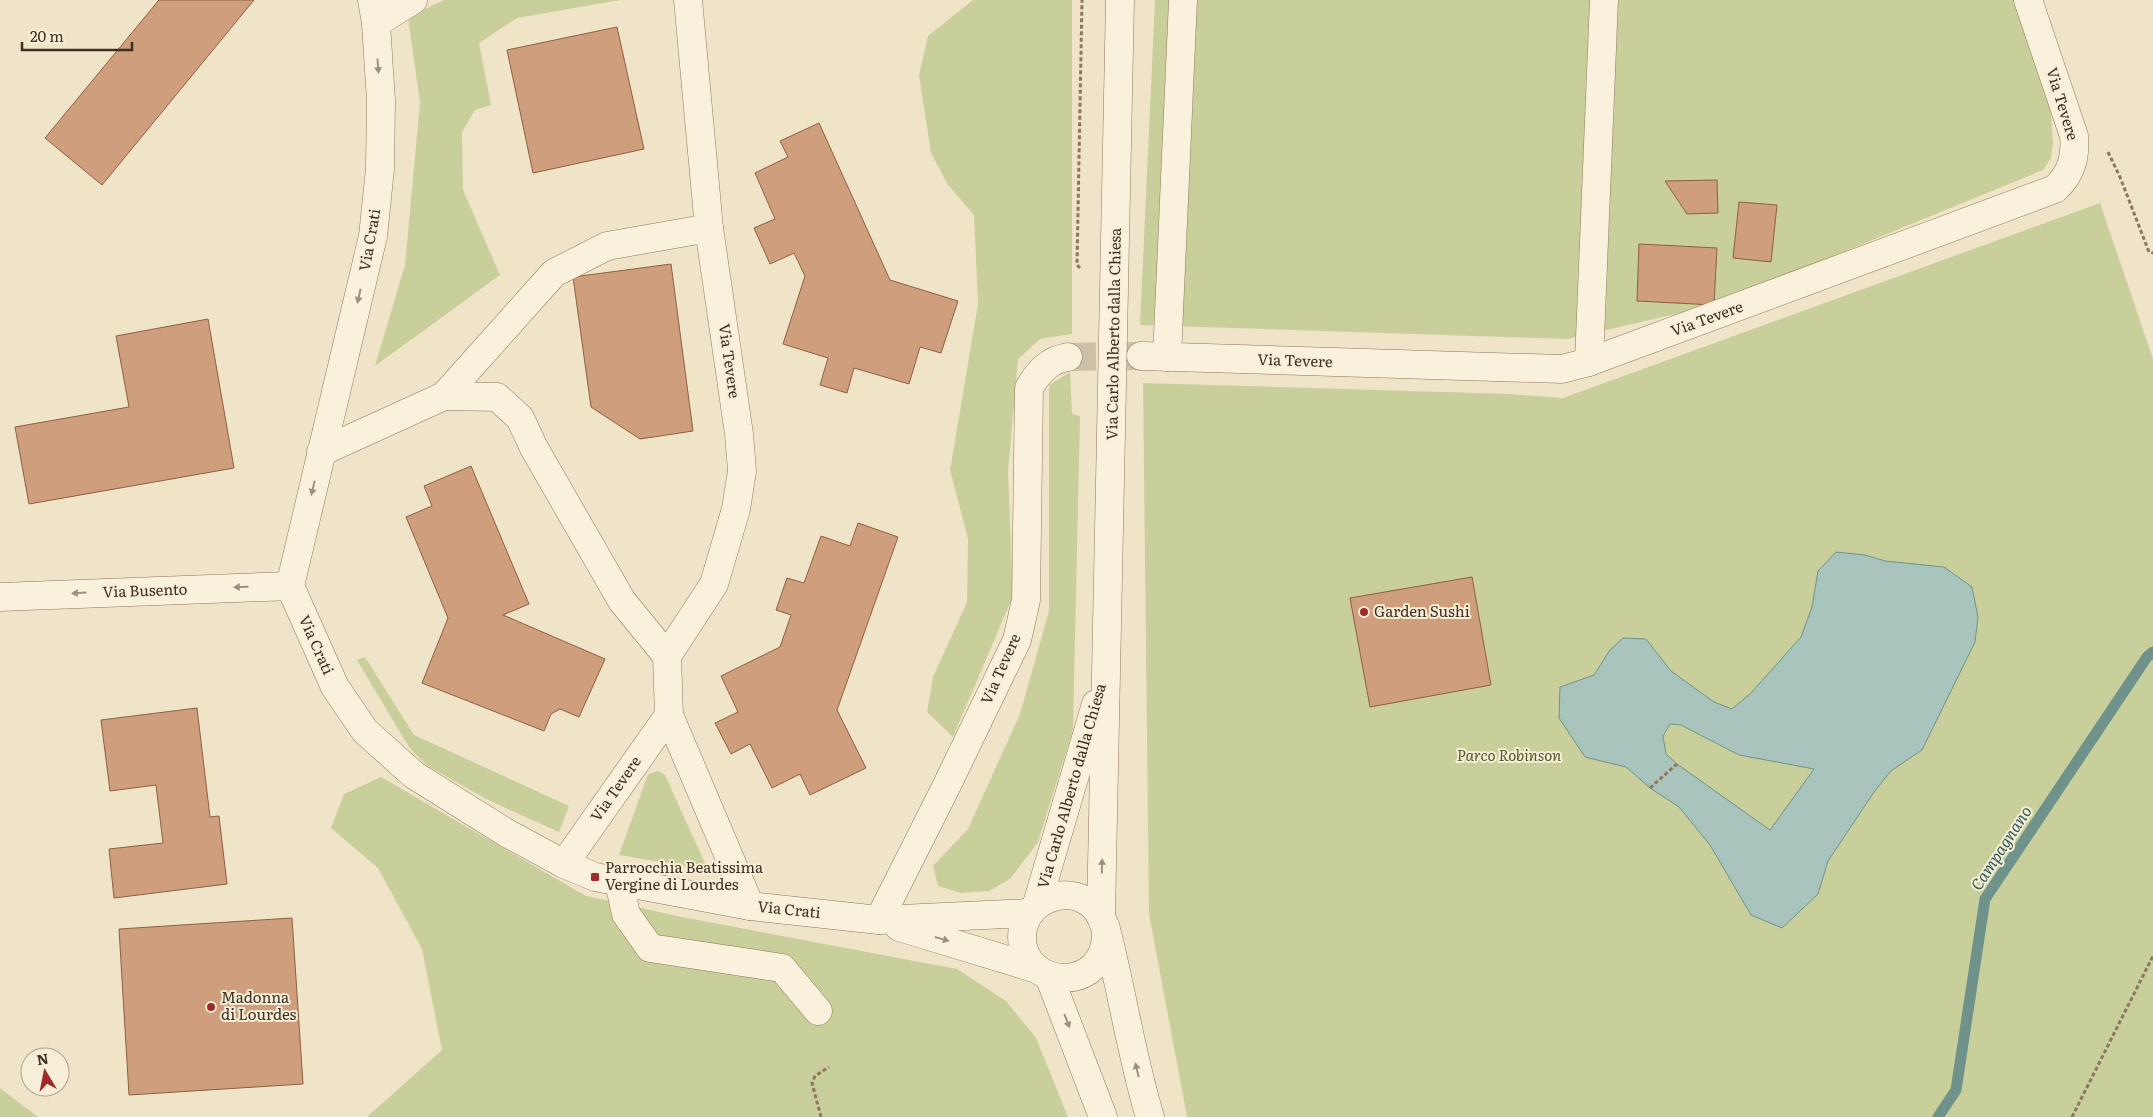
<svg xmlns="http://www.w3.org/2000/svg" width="2153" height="1117" font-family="Literata,serif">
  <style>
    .green { fill: #c9cf9b }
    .water { fill: #a9c4bc; stroke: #6f938a; fill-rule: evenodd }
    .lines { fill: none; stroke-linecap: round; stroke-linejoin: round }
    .stream { stroke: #6f938a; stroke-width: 11 }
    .building { fill: #cf9f7d; stroke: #8d5f41 }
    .minor-tunnel { stroke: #ccc0a6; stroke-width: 28; stroke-dasharray: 28 14; stroke-linecap: butt }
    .minor-casing { stroke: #8d765c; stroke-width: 29 }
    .path { stroke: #8d765c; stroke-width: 3; stroke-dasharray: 4 2.5; stroke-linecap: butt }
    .minor { stroke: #faf1dc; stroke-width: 28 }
    .oneway { fill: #9c907e }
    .poi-dot { fill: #9e2a2b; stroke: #f7eed8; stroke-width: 2 }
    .labels { text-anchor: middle; stroke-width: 4; stroke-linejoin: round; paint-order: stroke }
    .street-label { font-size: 15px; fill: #3d2e20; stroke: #f7eed8 }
    .poi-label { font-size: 15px; fill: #3d2e20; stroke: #f7eed8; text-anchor: start }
    .park-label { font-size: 15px; font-style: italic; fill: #4d5a26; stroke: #f7eed8 }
    .water-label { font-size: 16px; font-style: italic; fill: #2f5d5a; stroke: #f7eed8 }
  </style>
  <rect width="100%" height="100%" fill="#f0e4c8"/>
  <g class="green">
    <path d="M 444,0 L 620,0 L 517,18 L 479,43 L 491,105 L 475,110 L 462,132 L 463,190 L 500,275 L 375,366 L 405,265 L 420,103 L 408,17 Z"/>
    <path d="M 973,0 L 1072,0 L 1072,334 L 1040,339 L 1018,359 L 1008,472 L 1013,596 L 953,737 L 927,712 L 933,677 L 967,602 L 968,539 L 950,470 L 978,304 L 974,215 L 948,185 L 931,153 L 919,75 L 928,36 Z"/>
    <path d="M 1155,0 L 2016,0 L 2045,77 L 2051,113 L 2053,143 L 2051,158 L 2043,170 L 1714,305 L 1568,339 L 1140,325 Z"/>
    <path d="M 2100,203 L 2153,359 L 2153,1117 L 1187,1117 L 1149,914 L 1143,383 L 1510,394 L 1563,398 Z"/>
    <path d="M 1070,372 L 1072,414 L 1080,416 L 1073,730 L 1038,842 L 1010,879 L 989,891 L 961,893 L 938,886 L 933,866 L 968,829 L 1020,714 L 1049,611 L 1049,385 Z"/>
    <path d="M 365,657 L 414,735 L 569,806 L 559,832 L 486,799 L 426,765 L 409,747 L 357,660 Z"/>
    <path d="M 658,771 L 665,775 L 708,870 L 619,855 L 648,774 Z"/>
    <path d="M 381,777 L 586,896 L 682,917 L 957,969 L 1006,1001 L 1036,1038 L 1068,1117 L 367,1117 L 442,1050 L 422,949 L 378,868 L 331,828 L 344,794 Z"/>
    <path d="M 0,1088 L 38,1117 L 0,1117 Z"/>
  </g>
  <path class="water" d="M 1836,552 L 1865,555 L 1885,561 L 1944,567 L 1972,587 L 1978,617 L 1975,642 L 1922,750 L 1891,771 L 1874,792 L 1828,861 L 1818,894 L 1782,928 L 1751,915 L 1710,845 L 1679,807 L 1650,788 L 1626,767 L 1585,757 L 1559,718 L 1560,687 L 1594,675 L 1610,650 L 1623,638 L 1646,639 L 1671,671 L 1714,702 L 1732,709 L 1751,693 L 1801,637 L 1812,607 L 1818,571 ZM 1670,724 L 1681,725 L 1739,755 L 1814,769 L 1770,830 L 1677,764 L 1666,754 L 1663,736 Z"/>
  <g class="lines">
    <path class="stream" d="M 1938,1117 L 1956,1090 L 1985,899 L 2147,657 L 2153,652"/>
  </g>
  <g class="building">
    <path d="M 159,0 L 254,0 L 102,185 L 45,138 Z"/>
    <path d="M 617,27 L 644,149 L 533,173 L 507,50 Z"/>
    <path d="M 819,123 L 890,280 L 958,301 L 941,353 L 920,347 L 909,384 L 854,368 L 847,393 L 820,385 L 828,358 L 783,344 L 805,276 L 794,253 L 770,264 L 754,228 L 775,219 L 755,173 L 788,157 L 780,141 Z"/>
    <path d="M 1717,180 L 1718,213 L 1687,214 L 1665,181 Z"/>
    <path d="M 1739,202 L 1777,205 L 1771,262 L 1733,258 Z"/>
    <path d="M 1639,244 L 1717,248 L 1714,305 L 1637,301 Z"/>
    <path d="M 671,264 L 693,431 L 640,439 L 591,407 L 573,277 Z"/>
    <path d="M 208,319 L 234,468 L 29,504 L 15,427 L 129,407 L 116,336 Z"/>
    <path d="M 471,466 L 529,604 L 503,615 L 605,659 L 579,717 L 560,709 L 551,714 L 544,731 L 422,683 L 448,618 L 406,517 L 432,506 L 424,486 Z"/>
    <path d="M 858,523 L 898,537 L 837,710 L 866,768 L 810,795 L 800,774 L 772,788 L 750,744 L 731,754 L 715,723 L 738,712 L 721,676 L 780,647 L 791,615 L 776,610 L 787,578 L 804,583 L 821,536 L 850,546 Z"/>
    <path d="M 1472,577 L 1491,685 L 1370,707 L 1350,598 Z"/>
    <path d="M 197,708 L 210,817 L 219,816 L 227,884 L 114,898 L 109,849 L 163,843 L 156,785 L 110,791 L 101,720 Z"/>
    <path d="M 292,918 L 303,1084 L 129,1095 L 119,929 Z"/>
  </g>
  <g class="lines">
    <path class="minor-tunnel" d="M 1068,357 L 1136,356"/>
    <defs>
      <g id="minor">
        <path d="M 372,0 L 376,23 L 381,101 L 380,169 L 373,236 L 290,586 L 335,687 L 365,731 L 414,775 L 505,832 L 564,864 L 595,877 L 750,906 L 879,920 L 1030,913"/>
        <path d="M 376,23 L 413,0"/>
        <path d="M 1141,356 L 1562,369 L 1589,362 L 2055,189 C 2071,174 2076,158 2074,136 L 2028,0"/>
        <path d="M 1167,357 L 1183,0"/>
        <path d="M 1589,362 L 1604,0"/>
        <path d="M 444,396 L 554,273 L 607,246 L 709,228 L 688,0"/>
        <path d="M 321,452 L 444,396 L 497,397 L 520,418 L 534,448 L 622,601 L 667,656 L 669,715 L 564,864"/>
        <path d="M 0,597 L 290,586"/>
        <path d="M 667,656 L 714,584 L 736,509 L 742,471 L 739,434 L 709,228"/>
        <path d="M 669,715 L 750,906"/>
        <path d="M 619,882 L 626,914 L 650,948 L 782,968 L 818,1011"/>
        <path d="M 1037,904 L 1096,704"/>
        <path d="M 1101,914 L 1120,0"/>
        <path d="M 879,920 L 946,787 L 1017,640 L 1026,600 L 1029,388 C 1039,371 1049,360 1068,357"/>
        <path d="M 899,927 L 1037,969"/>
        <path d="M 1106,928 C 1110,995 1022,991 1022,937 C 1022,902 1064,883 1091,904 C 1101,912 1105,925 1108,937 C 1123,997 1132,1058 1150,1117"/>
        <path d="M 1049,976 L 1103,1117"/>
      </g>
    </defs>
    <use href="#minor" class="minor-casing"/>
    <g class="path">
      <path d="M 2108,152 L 2120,177 L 2149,252 L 2153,253"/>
      <path d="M 1080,268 L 1077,265 L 1082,0"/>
      <path d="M 1650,788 L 1677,764"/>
      <path d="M 821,1117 L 812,1083 L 815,1076 L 829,1067"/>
      <path d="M 2072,1117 L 2153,956"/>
    </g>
    <use href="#minor" class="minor"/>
  </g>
  <defs><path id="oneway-solid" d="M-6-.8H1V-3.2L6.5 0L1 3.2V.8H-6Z" transform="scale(1.25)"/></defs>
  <g class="oneway">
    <use href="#oneway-solid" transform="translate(378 66) rotate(86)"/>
    <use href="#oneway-solid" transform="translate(359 296) rotate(103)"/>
    <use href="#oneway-solid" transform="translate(313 488) rotate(103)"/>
    <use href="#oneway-solid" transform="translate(241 587) rotate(178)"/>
    <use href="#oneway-solid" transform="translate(79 593) rotate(177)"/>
    <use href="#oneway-solid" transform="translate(1102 866) rotate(-89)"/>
    <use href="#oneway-solid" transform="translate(942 939) rotate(16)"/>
    <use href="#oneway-solid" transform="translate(1067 1021) rotate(69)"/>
    <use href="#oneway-solid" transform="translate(1137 1070) rotate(-103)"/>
  </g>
  <g class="poi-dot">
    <circle cx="1364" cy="612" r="5"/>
    <rect x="590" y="872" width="10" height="10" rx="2.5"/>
    <circle cx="211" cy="1007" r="5"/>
  </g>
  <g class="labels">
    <g class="street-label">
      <text transform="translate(2062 104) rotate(73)" y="5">Via Tevere</text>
      <text transform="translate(370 240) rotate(-80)" y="5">Via Crati</text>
      <text transform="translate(1707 319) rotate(-20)" y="5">Via Tevere</text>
      <text transform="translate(1114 334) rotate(-89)" y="5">Via Carlo Alberto dalla Chiesa</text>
      <text transform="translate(729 361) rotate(82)" y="5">Via Tevere</text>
      <text transform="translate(1295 361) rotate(2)" y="5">Via Tevere</text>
      <text transform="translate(145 591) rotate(-2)" y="5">Via Busento</text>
      <text transform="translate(316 645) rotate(66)" y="5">Via Crati</text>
      <text transform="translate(1001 669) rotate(-66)" y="5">Via Tevere</text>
      <text transform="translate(1072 786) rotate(-74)" y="5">Via Carlo Alberto dalla Chiesa</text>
      <text transform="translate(616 789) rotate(-55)" y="5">Via Tevere</text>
      <text transform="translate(789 910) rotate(6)" y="5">Via Crati</text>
    </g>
    <g class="poi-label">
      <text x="1374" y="617">Garden Sushi</text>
      <text x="605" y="873">Parrocchia Beatissima<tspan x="605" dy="17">Vergine di Lourdes</tspan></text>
      <text x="221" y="1003">Madonna<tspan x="221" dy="17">di Lourdes</tspan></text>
    </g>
    <g class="park-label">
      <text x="1509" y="761">Parco Robinson</text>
    </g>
    <g class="water-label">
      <text transform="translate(2001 848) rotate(-57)" y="6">Campagnano</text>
    </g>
  </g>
  <g transform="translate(45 1072) rotate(350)"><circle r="24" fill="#f7eed8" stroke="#ada18e"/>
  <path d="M0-4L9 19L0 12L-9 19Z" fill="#9e2a2b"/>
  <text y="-8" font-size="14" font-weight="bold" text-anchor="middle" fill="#3d2e20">N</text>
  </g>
  <path d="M22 42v8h110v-8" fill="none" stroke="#3d2e20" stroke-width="2.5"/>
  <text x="30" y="42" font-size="15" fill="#3d2e20" stroke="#f7eed8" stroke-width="4" paint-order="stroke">20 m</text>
</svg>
